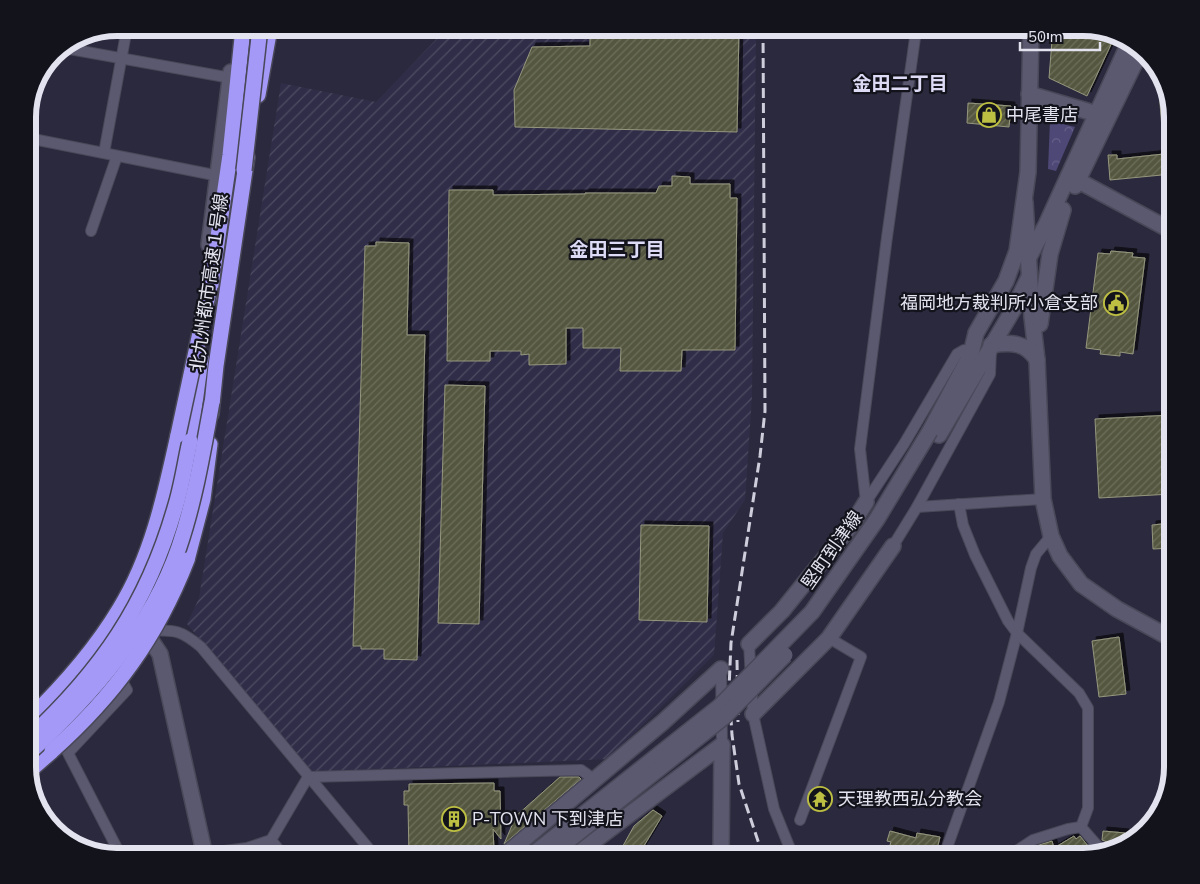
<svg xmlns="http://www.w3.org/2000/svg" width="1200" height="884" font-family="'Nunito Sans','Noto Sans JP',sans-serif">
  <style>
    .industrial { fill: url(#industrial-furrows) }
    .forest { fill: url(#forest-crowns) }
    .building { fill: url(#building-hatch); stroke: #96977e; filter: url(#shadow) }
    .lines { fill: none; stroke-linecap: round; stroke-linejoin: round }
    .street-casing { stroke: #494858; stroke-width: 12 }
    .secondary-casing { stroke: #494858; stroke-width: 18 }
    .highway-casing { stroke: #494858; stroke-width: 18 }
    .street { stroke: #5b5970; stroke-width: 10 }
    .secondary { stroke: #5b5970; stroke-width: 15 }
    .highway { stroke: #a499f7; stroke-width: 15 }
    .rail { stroke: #cdcddb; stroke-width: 3; stroke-dasharray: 10 5; stroke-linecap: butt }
    .secondary-bridge-casing { stroke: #494858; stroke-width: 18; stroke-linecap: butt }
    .highway-bridge-casing { stroke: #494858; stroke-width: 18; stroke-linecap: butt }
    .secondary-bridge { stroke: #5b5970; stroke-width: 15 }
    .highway-bridge { stroke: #a499f7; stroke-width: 15 }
    .labels { text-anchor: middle; stroke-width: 4.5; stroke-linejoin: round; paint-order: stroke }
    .poi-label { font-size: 18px; fill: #e3e3f0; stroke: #13131c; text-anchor: start }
    .street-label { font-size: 18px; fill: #e3e3f0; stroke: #13131c }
    .neighbourhood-label { font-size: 19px; font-weight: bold; fill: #dcdaf5; stroke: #13131c }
    .rim { fill: none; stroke: #e3e3f0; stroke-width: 6 }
  </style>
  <defs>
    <pattern id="industrial-furrows" width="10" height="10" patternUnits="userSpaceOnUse" patternTransform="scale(1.25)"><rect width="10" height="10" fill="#302d48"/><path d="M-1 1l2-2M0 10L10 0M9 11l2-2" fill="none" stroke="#4e4b63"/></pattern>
    <pattern id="forest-crowns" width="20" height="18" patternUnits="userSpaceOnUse" patternTransform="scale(1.25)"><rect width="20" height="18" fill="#4d4876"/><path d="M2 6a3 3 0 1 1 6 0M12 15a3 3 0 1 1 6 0" fill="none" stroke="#66628a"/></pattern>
    <pattern id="building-hatch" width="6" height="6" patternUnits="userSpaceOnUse" patternTransform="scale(1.25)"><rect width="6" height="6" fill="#55573f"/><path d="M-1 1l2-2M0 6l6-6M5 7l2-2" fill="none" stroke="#6d6f5b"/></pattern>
    <filter id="shadow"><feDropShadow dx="4" dy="-4" stdDeviation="0" flood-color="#0009"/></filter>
  </defs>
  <rect width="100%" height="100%" fill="#2b293d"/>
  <path class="industrial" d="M 447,28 L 756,28 L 752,397 L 745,500 L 723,533 L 714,655 L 608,759 L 312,772 L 187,624 L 199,598 L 281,83 L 376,102 Z"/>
  <path class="forest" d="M 1050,121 L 1075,127 L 1056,171 L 1048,169 Z"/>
  <g class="building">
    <path d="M 590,28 L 739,28 L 737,132 L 515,127 L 514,90 L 532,47 L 590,46 Z"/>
    <path d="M 1053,28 L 1083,28 L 1114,38 L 1087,96 L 1049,78 Z"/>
    <path d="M 1158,78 L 1163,78 L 1172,117 L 1172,174 L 1110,180 L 1108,155 L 1117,155 L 1117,159 L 1164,154 Z"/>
    <path d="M 968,103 L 1011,106 L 1009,127 L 967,123 Z"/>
    <path d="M 672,176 L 690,177 L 690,184 L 730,184 L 730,198 L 737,198 L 735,350 L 682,350 L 681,371 L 620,371 L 621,348 L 583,348 L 583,328 L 566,328 L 566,364 L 529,365 L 529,354 L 521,355 L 521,351 L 490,351 L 490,361 L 447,361 L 449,190 L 493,190 L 493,195 L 585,194 L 585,193 L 656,193 L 659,186 L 672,186 Z"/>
    <path d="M 376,242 L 409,243 L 407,335 L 425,335 L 417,660 L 384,659 L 384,649 L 361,649 L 361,646 L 353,646 L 365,246 L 376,246 Z"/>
    <path d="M 1111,251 L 1133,253 L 1132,257 L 1145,258 L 1133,354 L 1120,352 L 1120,356 L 1100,354 L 1101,350 L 1086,348 L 1098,253 L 1110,254 Z"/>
    <path d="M 445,385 L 485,386 L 479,624 L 438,623 Z"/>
    <path d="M 1172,415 L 1172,494 L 1099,498 L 1095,419 Z"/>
    <path d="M 1172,523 L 1172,548 L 1153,549 L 1152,525 Z"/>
    <path d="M 641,525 L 709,526 L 707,622 L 639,620 Z"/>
    <path d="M 1119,637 L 1126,694 L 1099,697 L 1092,641 Z"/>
    <path d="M 560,777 L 579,777 L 581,779 L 504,844 L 516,816 Z"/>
    <path d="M 494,783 L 494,791 L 500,791 L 501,839 L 493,829 L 494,850 L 482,850 L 482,856 L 409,856 L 408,805 L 404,805 L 404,791 L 409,791 L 409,784 Z"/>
    <path d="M 653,810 L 662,816 L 642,849 L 655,856 L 626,856 L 619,853 L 634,826 Z"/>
    <path d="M 890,831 L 916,838 L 917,833 L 940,837 L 937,849 L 929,848 L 928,851 L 911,848 L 910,851 L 890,845 L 891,842 L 887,841 Z"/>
    <path d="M 1103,831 L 1125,833 L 1124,846 L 1107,846 L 1107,842 L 1102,840 Z"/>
    <path d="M 1074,836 L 1076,839 L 1080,836 L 1088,846 L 1072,856 L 1034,856 L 1032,849 L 1036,846 L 1052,841 L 1054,848 Z"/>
  </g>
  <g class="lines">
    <defs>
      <g id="street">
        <path d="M 64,48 L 231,78"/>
        <path d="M 28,138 L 219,176"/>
        <path d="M 104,153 L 127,28"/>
        <path d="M 91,231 L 117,156"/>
        <path d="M 866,502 L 860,449 L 887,237 L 915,38 L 914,28"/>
        <path d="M 866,502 L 904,444 L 957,354 L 964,350 L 971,354"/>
        <path d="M 959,504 L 963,525 L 975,555 L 1008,621 L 1017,633 L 1079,693 L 1088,708 L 1088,808 L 1081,827"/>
        <path d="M 917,507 L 1043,499"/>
        <path d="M 893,546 L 917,507 L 990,374 L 991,351"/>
        <path d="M 149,631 C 175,629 182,631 201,647 L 375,856"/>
        <path d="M 749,644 L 753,714 L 774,809 L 793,856"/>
        <path d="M 721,669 L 722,745"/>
        <path d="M 118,674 L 127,690 L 68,753 L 121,856"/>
        <path d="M 308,777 L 581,770 L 595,780"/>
        <path d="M 800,820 L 861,657 L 829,638"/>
        <path d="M 1081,827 L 1103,852"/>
        <path d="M 271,840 L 284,856"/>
        <path d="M 186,856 L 247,848 L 271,840 L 308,777"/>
        <path d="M 944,856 L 999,702 L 1017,633 L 1031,568 L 1036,554 L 1051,536"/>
        <path d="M 1009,856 L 1033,840 L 1068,829 L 1081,827"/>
      </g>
      <g id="secondary">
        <path d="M 1029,94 L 1097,114"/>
        <path d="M 1077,180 L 1172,231"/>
        <path d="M 1075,186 L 1141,50"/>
        <path d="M 1025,202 L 1032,317 L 1037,360 L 1043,499 L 1051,536 L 1060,556 L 1081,584 L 1117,609 L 1172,639"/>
        <path d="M 209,245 L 231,72"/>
        <path d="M 1029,257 L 1046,225 L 1129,43"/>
        <path d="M 1040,324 L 1050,254 L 1063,210"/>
        <path d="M 991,345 C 1011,342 1026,342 1037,360"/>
        <path d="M 930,431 L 971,354 L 976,333 L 1006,281 L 1017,251 L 1028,172 L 1031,28"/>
        <path d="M 939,435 L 1013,310 L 1029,277"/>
        <path d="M 142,627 L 160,654 L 205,856"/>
        <path d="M 749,644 L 782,611 L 853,523 L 866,502"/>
        <path d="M 753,714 L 829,638 L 893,546"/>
        <path d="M 54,739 L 82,712 L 102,689"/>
        <path d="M 504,856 L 663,722 L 721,669"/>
        <path d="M 574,856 L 722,745"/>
        <path d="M 721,856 L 722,745"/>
      </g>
      <g id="highway">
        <path d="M 258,95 L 270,28"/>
        <path d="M 209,298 L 230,155 L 243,28"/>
        <path d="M 211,414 L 216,366 L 247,157"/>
        <path d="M 190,441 L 201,358"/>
        <path d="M 187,560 L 203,499 L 210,444"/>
        <path d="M 28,720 C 63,686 95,650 120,608 C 152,556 165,494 178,435"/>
        <path d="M 28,772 L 52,751"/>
      </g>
    </defs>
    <use href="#street" class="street-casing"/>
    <use href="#secondary" class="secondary-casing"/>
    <use href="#highway" class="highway-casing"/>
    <use href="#street" class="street"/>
    <use href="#secondary" class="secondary"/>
    <use href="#highway" class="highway"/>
    <g class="rail">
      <path d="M 737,660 L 738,722"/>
      <path d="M 763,856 L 739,784 L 732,735 L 729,689 L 731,643 L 760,456 L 765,411 L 763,28"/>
    </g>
    <defs>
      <g id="secondary-bridge">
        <path d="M 531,856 L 719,707 L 812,612 L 877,519 L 930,431"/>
        <path d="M 549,856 L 724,717 L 785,655"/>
      </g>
      <g id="highway-bridge">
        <path d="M 244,170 L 260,28"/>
        <path d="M 178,435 L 210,286"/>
        <path d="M 28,739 C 101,671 147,605 175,508 C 182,486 185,463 190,441"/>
        <path d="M 52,751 C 114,696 157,637 187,560"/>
        <path d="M 28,754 C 91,696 151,629 179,547 C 195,500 203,451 212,402"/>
      </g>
    </defs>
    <use href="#secondary-bridge" class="secondary-bridge-casing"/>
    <use href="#highway-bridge" class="highway-bridge-casing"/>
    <use href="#secondary-bridge" class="secondary-bridge"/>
    <use href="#highway-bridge" class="highway-bridge"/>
  </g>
  <defs>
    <symbol id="shop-ring" viewBox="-11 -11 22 22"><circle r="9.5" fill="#13131c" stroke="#bdbf43" stroke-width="1.5"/><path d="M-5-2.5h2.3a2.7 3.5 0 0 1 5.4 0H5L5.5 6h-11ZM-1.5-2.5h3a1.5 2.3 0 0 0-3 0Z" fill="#bdbf43"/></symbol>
    <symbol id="civic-ring" viewBox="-11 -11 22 22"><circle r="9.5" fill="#13131c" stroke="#bdbf43" stroke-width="1.5"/><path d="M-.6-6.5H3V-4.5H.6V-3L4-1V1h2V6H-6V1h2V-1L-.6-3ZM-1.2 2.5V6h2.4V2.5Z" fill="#bdbf43"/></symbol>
    <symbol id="temple-ring" viewBox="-11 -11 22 22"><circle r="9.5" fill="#13131c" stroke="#bdbf43" stroke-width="1.5"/><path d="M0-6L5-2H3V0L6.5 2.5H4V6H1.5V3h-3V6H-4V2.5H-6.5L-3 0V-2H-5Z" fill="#bdbf43"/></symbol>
    <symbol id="building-ring" viewBox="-11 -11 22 22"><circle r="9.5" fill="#13131c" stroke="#bdbf43" stroke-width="1.5"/><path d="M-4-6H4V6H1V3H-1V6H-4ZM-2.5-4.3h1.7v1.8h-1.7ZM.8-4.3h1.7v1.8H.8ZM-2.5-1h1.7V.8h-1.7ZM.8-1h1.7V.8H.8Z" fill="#bdbf43"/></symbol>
  </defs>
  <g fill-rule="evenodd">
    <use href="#shop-ring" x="975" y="101" width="28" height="28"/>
    <use href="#civic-ring" x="1102" y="289" width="28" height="28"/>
    <use href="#temple-ring" x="806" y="785" width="28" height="28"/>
    <use href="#building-ring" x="440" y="805" width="28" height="28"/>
  </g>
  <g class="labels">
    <g class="poi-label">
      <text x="1006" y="121">中尾書店</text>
      <text x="1098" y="309" text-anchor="end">福岡地方裁判所小倉支部</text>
      <text x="838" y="805">天理教西弘分教会</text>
      <text x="472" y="825">P-TOWN 下到津店</text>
    </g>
    <g class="street-label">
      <text transform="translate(209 283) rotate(-82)" y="6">北九州都市高速１号線</text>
      <text transform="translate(832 550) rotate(-55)" y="6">堅町到津線</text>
    </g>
    <g class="neighbourhood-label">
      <text x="900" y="90">金田二丁目</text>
      <text x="617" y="256">金田三丁目</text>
    </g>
  </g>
  <path d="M0 0H1200V884H0ZM117 36H1083A81 81 0 0 1 1164 117V767A81 81 0 0 1 1083 848H117A81 81 0 0 1 36 767V117A81 81 0 0 1 117 36Z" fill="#13131c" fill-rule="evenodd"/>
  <path class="rim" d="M117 36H1083A81 81 0 0 1 1164 117V767A81 81 0 0 1 1083 848H117A81 81 0 0 1 36 767V117A81 81 0 0 1 117 36Z"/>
  <path d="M1020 42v8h80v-8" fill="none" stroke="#e3e3f0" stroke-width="2.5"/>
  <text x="1028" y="42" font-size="15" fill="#e3e3f0" stroke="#13131c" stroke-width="4" paint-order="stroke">50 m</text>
</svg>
